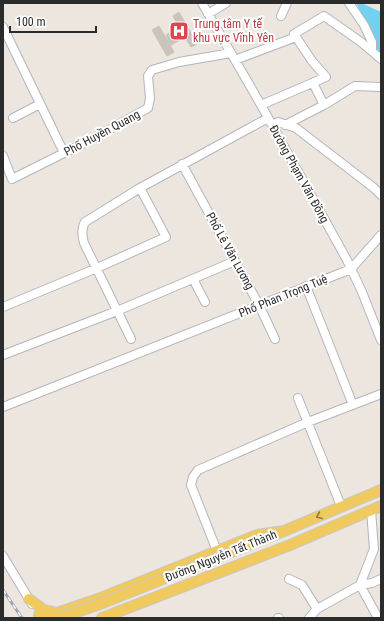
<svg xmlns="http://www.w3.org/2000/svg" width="384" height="621" font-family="'Roboto Condensed',sans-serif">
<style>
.water{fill:#71d1ee}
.building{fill:#c9c4bc;stroke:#c9c2b7}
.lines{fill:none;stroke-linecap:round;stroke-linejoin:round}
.minor-casing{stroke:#b1b5bf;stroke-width:10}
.major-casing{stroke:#c8c8c8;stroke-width:12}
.minor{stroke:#fff;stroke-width:8}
.major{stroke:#f0ca5f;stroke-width:10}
.rail-casing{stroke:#a0a4b5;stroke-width:3}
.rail{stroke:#fff;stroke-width:1.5;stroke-dasharray:4.5;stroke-linecap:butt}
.major-bridge-casing{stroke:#c8c8c8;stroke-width:12;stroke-linecap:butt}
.major-bridge{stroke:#f0ca5f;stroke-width:10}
.oneway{stroke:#8e7a45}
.labels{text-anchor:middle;stroke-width:4;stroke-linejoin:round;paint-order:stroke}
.health-label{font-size:12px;fill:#be3a42;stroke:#fff;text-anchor:start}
.street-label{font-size:12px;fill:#2b2b2b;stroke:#fff}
</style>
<rect width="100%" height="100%" fill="#ede6de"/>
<path class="water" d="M 356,3 L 361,3 L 381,12 L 381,54 L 373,50 L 376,41 Z"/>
<path class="building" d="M 179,12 L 197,44 L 191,47 L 185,37 L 171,45 L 166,35 L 179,27 L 173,16 Z
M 159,26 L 174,52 L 167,56 L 152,30 Z"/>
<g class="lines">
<defs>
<path id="minor" d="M 202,3 L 261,105 L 347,260 L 362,292 L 381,340
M 349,3 L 364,25 L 372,42 L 372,51
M 208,14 L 226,3
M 281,16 L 287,3
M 3,27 L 64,153
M 235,60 L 296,37
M 313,83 L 324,105
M 261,105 L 326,77 L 312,61 L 294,34 L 324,16 L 361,42 L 381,59
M 13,118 L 40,104
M 272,125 L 278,122 L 296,128 L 374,188 L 381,195
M 285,125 L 324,105 L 355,86 L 381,87
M 3,156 L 12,179 L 96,137 L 148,108 L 150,98 L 148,76 L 152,70 L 179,62 L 231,53
M 182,164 L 259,305 L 275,339
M 193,279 L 205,302
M 306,286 L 353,405
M 3,307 L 97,268 L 166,237 L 140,188
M 131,339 L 84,243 C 82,236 81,229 85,222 L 140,188 L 268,118
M 3,355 L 117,311 L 235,261
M 298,398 L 341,506
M 3,407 L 351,269 L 381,235
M 371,510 L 374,549 L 360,585 L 378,618
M 217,551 L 191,485 L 193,477 L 198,470 L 308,422 L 381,394
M 3,556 L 32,604
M 289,579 L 302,585 L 317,609
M 278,618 L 279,618
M 309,618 L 317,609 L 360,585 L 372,583 L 381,579"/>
<path id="major" d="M 29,599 L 44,610 L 53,612
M 39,615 L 57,613 L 98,599 L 257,535 L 284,531 L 381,490
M 102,618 L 290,545 L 381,506"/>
</defs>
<use href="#minor" class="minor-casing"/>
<use href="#major" class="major-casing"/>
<use href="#minor" class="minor"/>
<use href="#major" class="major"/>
<defs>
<path id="rail" d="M 3,590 L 22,618"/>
</defs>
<use href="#rail" class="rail-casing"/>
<use href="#rail" class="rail"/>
<defs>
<path id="major-bridge" d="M 59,618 L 100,604 L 284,531"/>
</defs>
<use href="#major-bridge" class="major-bridge-casing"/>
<use href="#major-bridge" class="major-bridge"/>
</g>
<defs><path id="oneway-chevron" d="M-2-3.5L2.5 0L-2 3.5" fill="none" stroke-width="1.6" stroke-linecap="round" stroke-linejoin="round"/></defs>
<use class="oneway" href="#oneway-chevron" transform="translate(319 516) rotate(157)"/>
<defs>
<symbol id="hospital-square" viewBox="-11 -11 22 22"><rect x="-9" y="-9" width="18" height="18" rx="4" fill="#e0444e" stroke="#fff"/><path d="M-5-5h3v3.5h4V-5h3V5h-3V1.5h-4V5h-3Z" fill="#fff"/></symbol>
</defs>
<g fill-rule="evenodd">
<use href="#hospital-square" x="168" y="20" width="22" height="22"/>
</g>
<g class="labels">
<g class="health-label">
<text x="193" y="28">Trung tâm Y tế<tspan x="193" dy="14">khu vực Vĩnh Yên</tspan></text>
</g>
<g class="street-label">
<text transform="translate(102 133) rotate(-28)" y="4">Phố Huyền Quang</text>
<text transform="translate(299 174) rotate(61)" y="4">Đường Phạm Văn Đồng</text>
<text transform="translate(230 251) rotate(61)" y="4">Phố Lê Văn Lương</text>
<text transform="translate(283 296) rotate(-22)" y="4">Phố Phan Trọng Tuệ</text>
<text transform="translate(221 556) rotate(-22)" y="4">Đường Nguyễn Tất Thành</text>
</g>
</g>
<rect width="384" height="621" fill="none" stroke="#2b2b2b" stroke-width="8"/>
<path d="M10 26v6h86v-6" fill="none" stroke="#2b2b2b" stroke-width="2"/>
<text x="16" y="26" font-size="12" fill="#2b2b2b" stroke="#ffffff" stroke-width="3" paint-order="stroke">100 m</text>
</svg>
